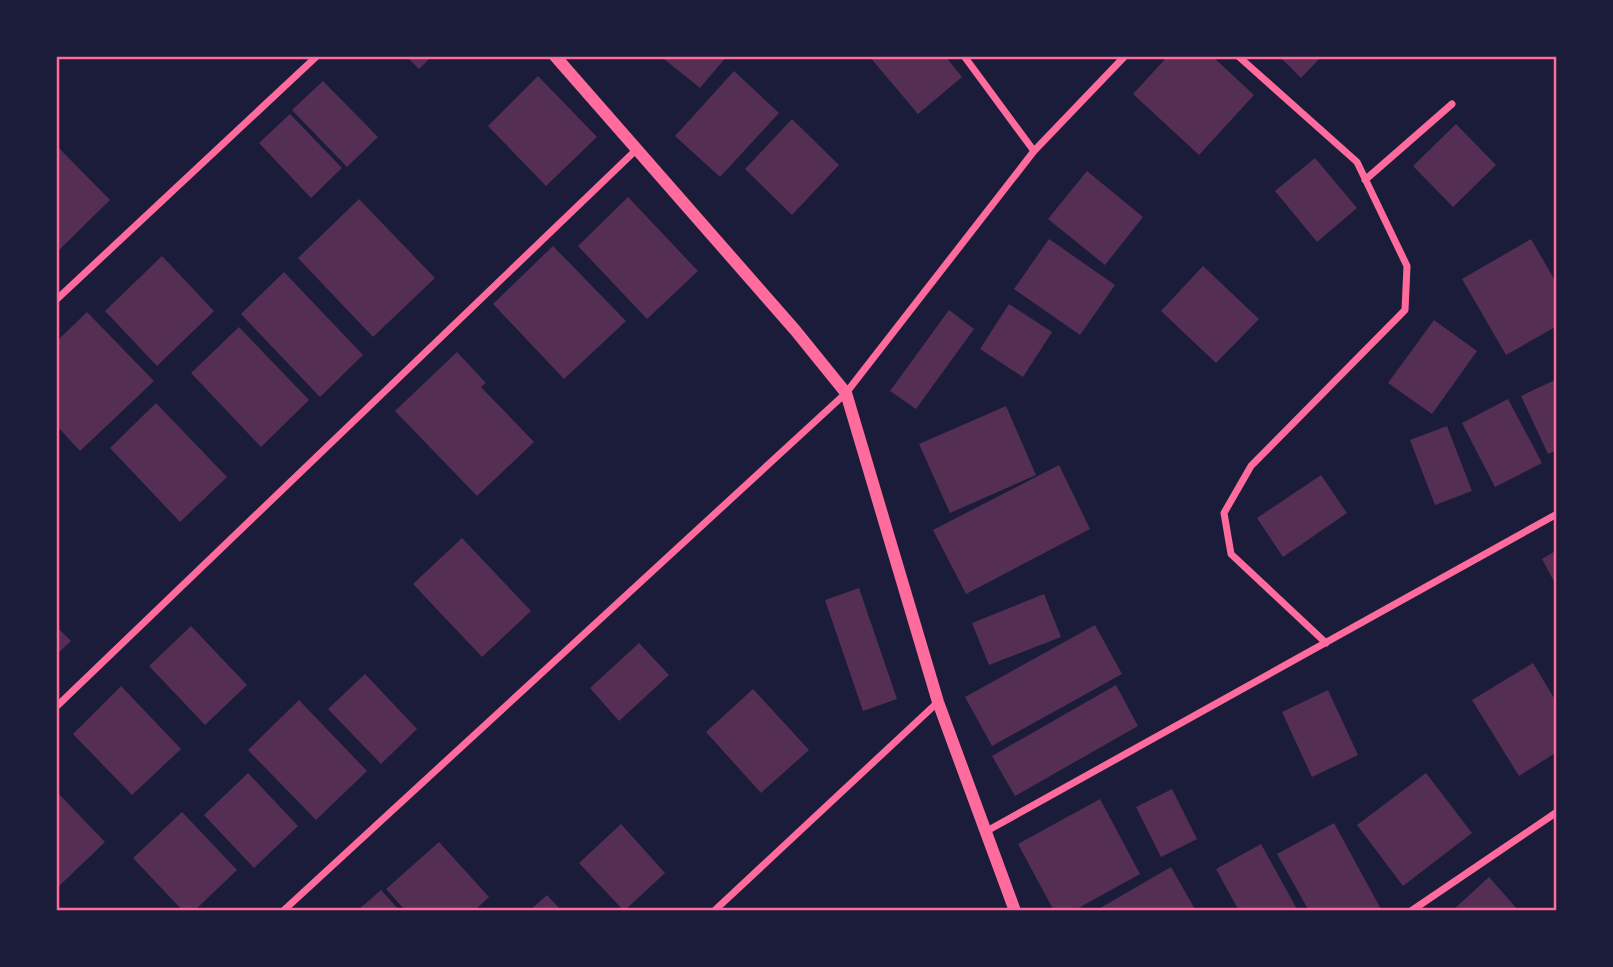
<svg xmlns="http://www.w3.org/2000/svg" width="1613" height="967" font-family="'PT Sans',sans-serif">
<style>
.building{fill:#542f53}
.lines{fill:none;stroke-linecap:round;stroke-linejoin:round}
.minor{stroke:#ff6b9d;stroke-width:7}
.tertiary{stroke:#ff6b9d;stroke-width:12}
.neatline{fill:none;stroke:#ff6b9d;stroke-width:2.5}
</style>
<rect width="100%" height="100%" fill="#1b1b3a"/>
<path class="building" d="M 406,56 L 432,56 L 419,69 Z
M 666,56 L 727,56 L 700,88 L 664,59 Z
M 869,56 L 945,56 L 962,77 L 918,114 Z
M 1168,56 L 1212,56 L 1254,95 L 1199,155 L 1133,94 Z
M 1279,56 L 1322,56 L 1301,78 Z
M 734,71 L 779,113 L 720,177 L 675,136 Z
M 538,76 L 597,137 L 546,186 L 488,126 Z
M 323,81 L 378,137 L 347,167 L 292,110 Z
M 290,114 L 342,168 L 311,198 L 259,143 Z
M 792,119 L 839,165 L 792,215 L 745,169 Z
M 1456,124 L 1496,165 L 1453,207 L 1413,166 Z
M 56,145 L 110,200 L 57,252 L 56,250 Z
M 1315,158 L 1357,208 L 1317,242 L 1275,191 Z
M 1087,171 L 1143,217 L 1105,265 L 1048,219 Z
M 628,197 L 698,271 L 647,319 L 578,246 Z
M 359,199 L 435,278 L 373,337 L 298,258 Z
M 1049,239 L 1115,285 L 1080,335 L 1014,289 Z
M 1531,239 L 1557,284 L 1557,326 L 1506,355 L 1462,279 Z
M 553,246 L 626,321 L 564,379 L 493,304 Z
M 162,256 L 214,311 L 157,366 L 105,311 Z
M 1203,266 L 1259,319 L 1216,363 L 1161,311 Z
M 284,272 L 363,355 L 320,397 L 241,314 Z
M 1009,304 L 1052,332 L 1023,377 L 980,349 Z
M 949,310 L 974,329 L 916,409 L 890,391 Z
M 87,312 L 154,381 L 80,451 L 56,425 L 56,342 Z
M 1434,320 L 1477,351 L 1432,414 L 1388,383 Z
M 239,327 L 309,400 L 261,447 L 191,373 Z
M 457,352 L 486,383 L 481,387 L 534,442 L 477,496 L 395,411 Z
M 1557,379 L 1557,450 L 1548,454 L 1521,396 Z
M 1508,399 L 1542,463 L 1495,487 L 1462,423 Z
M 156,403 L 227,477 L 180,522 L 110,448 Z
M 1006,406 L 1036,475 L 950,513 L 919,444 Z
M 1447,426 L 1472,491 L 1435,505 L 1410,440 Z
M 1059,465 L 1090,529 L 966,594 L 933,530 Z
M 1321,475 L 1347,513 L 1283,557 L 1257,518 Z
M 462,538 L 531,611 L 482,657 L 413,584 Z
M 1557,550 L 1557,587 L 1542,559 Z
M 859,588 L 897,699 L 863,711 L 825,600 Z
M 1044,594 L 1061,637 L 989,665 L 972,623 Z
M 1095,625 L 1122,674 L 992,746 L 965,697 Z
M 56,626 L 71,641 L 56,655 Z
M 191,626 L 247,685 L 205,725 L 149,666 Z
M 639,643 L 669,675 L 619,721 L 590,688 Z
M 1533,663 L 1557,703 L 1557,752 L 1519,776 L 1472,700 Z
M 365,674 L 417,729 L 381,764 L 328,709 Z
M 1116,685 L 1138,726 L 1015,796 L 992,756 Z
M 121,686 L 181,749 L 132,795 L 73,734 Z
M 753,689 L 809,750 L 761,793 L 706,732 Z
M 1328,690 L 1358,755 L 1312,777 L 1282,712 Z
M 299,700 L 367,771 L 316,820 L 248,750 Z
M 248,773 L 298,826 L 254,868 L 204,815 Z
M 1426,773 L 1472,833 L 1403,886 L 1357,825 Z
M 1172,789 L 1197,839 L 1161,857 L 1136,807 Z
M 56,791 L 105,842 L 56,889 Z
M 1100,799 L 1140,874 L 1073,911 L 1054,911 L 1018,844 Z
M 182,812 L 237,870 L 194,911 L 183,911 L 133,858 Z
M 1334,823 L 1382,911 L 1309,911 L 1277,854 Z
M 621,824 L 665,873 L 624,911 L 579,863 Z
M 439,842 L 489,897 L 474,911 L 406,911 L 386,889 Z
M 1261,844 L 1298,911 L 1239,911 L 1216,869 Z
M 1171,867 L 1196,911 L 1095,911 Z
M 1489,877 L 1519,911 L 1452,911 Z
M 381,890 L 400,911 L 357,911 Z
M 547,895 L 562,911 L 529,911 Z"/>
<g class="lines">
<path class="minor" d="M 964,56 L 1034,151
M 1238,56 L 1357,162 L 1407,266 L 1405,310 L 1251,466 L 1224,513 L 1231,554 L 1326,643
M 1365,180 L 1452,104
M 56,300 L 317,56
M 56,707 L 636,150
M 985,832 L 1557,514
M 283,911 L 846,393 L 1034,151 L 1125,56
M 714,911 L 938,702
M 1411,911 L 1557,812"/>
<path class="tertiary" d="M 555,56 L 795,330 L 846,393 L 938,702 L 1015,911"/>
</g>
<rect width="1613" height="967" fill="none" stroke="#1b1b3a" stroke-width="116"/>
<rect x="58" y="58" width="1497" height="851" class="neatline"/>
</svg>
